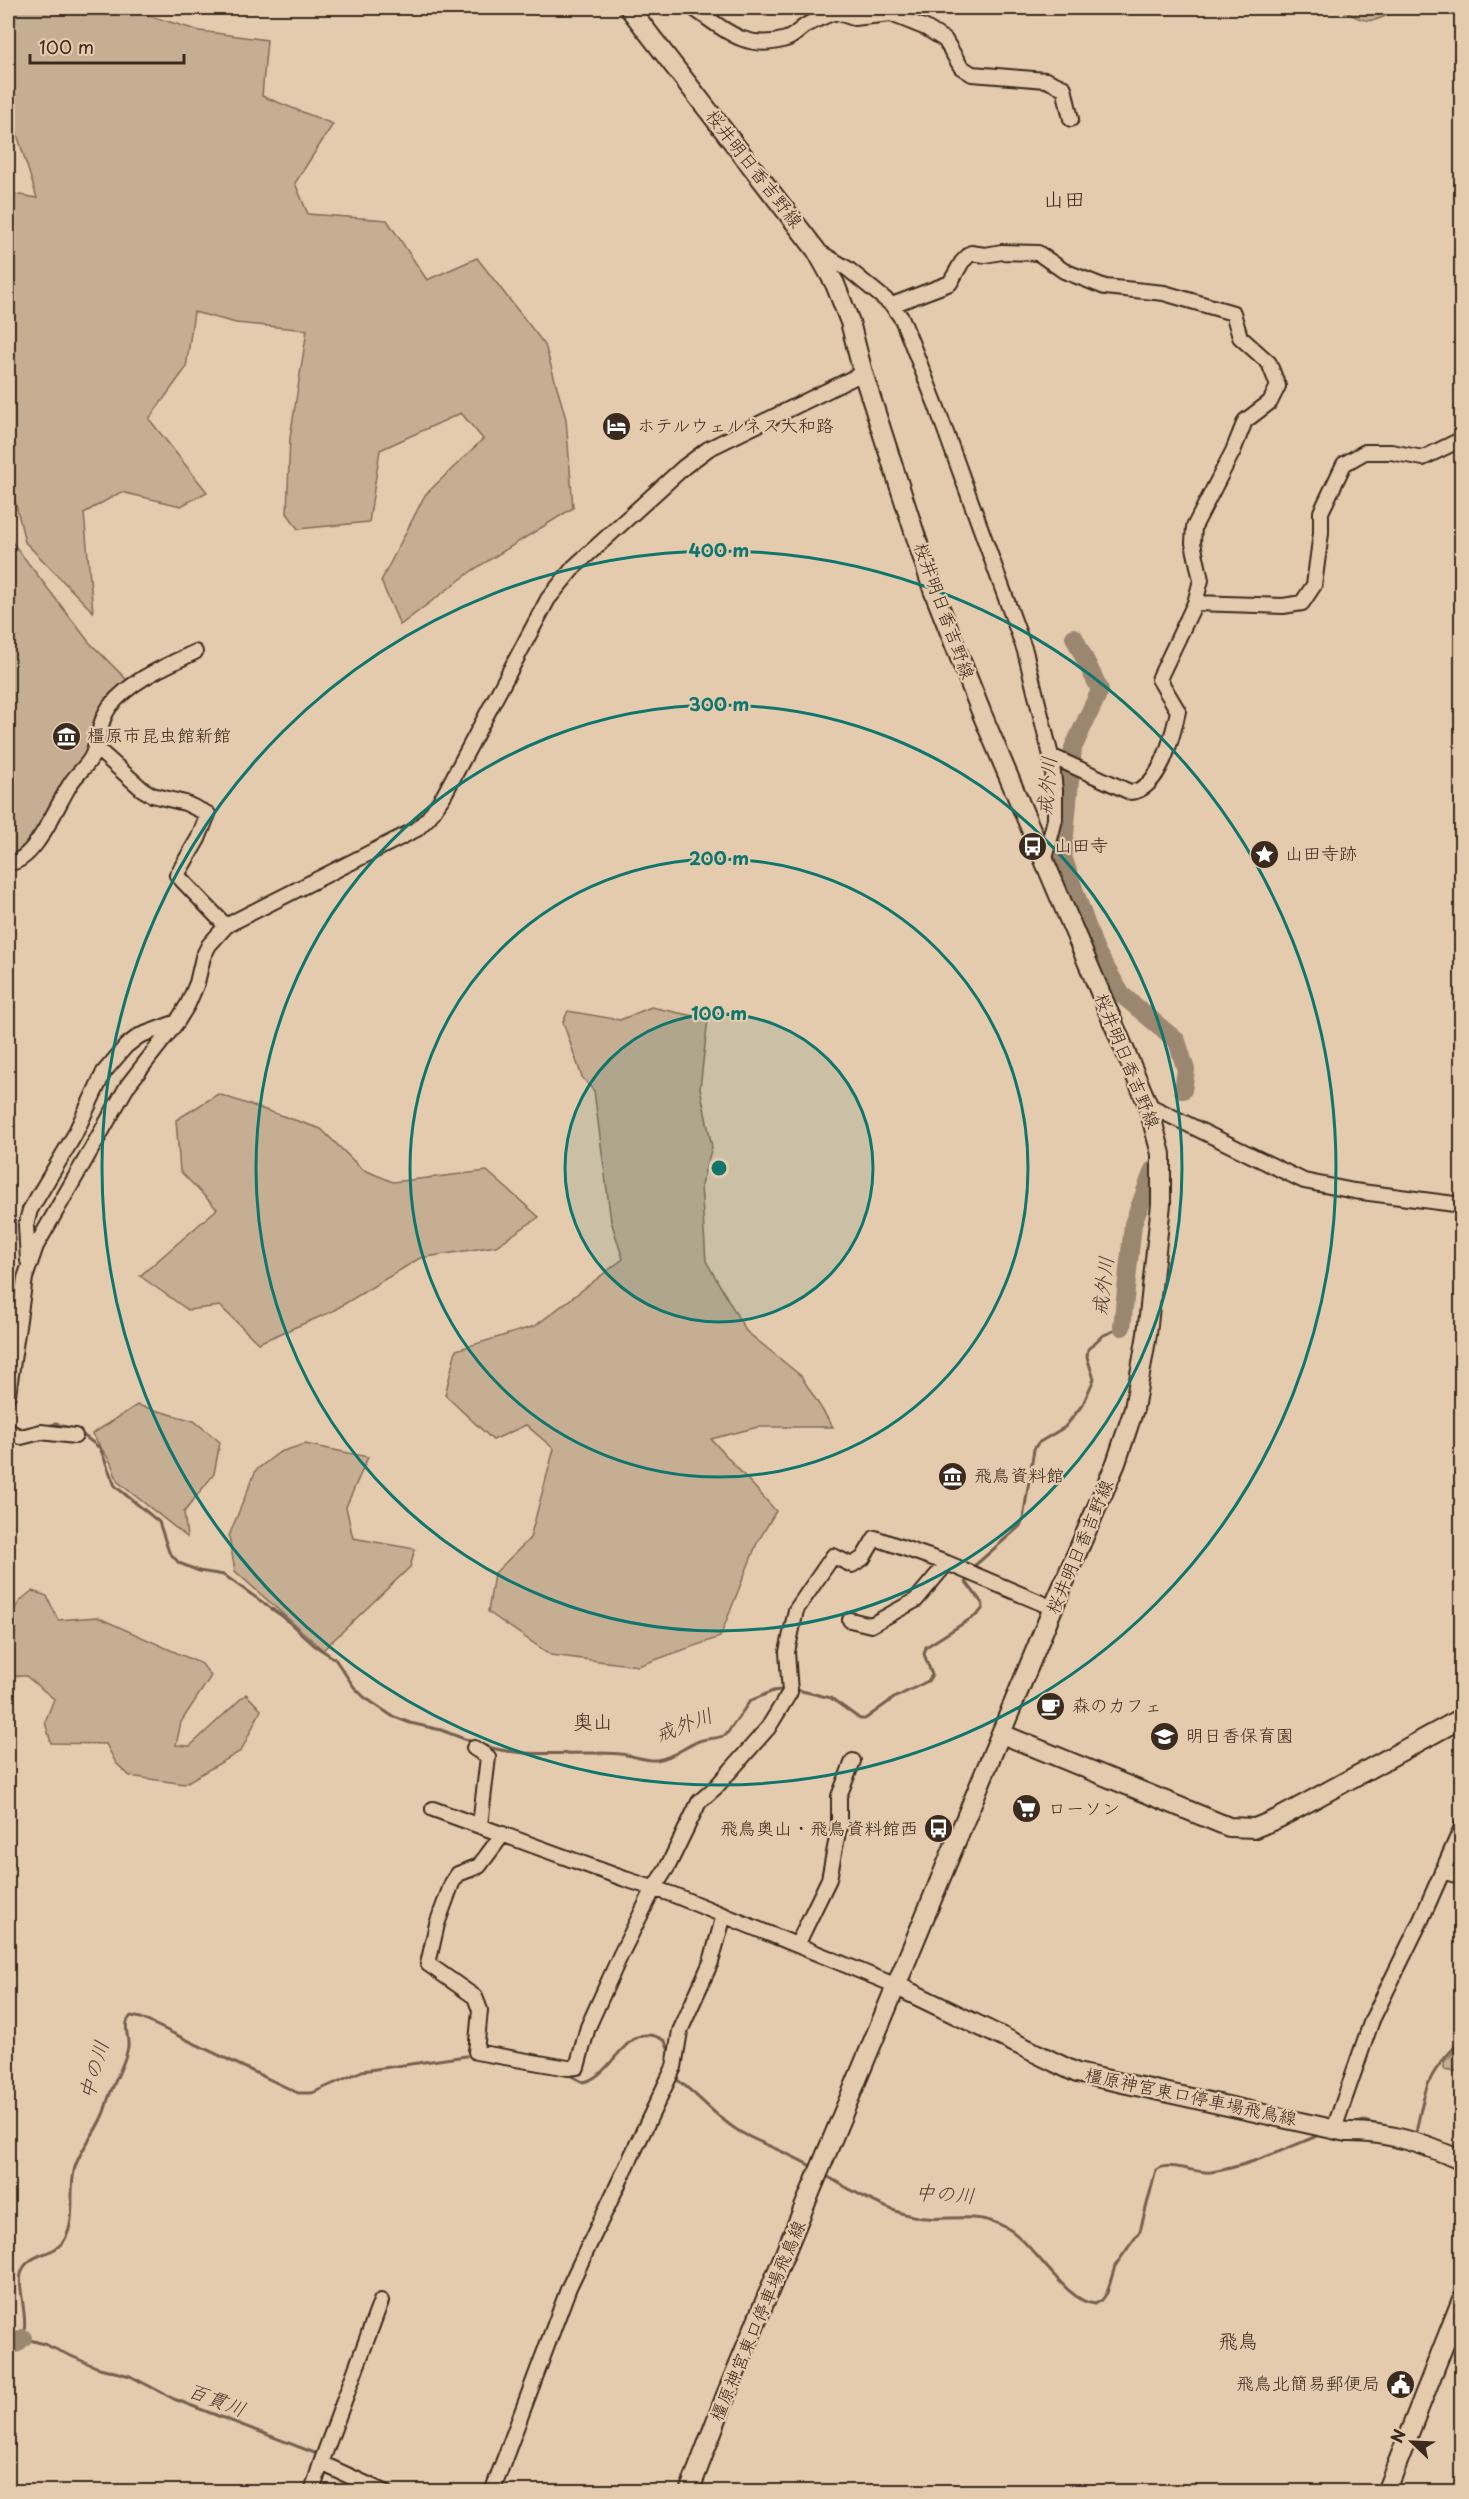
<svg xmlns="http://www.w3.org/2000/svg" width="1469" height="2499" font-family="'Playpen Sans','Klee One',sans-serif">
<style>
.green{fill:#c6ae93;stroke:#806c58;stroke-width:1.5}
.lines{fill:none;stroke-linecap:round;stroke-linejoin:round}
.stream{stroke:#75614f;stroke-width:3}
.river{stroke:#9b866f;stroke-width:18}
.minor-casing{stroke:#3b2a1e;stroke-width:18}
.major-casing{stroke:#3b2a1e;stroke-width:22}
.minor{stroke:#e5cbad;stroke-width:14}
.major{stroke:#e5cbad;stroke-width:18}
.ring{fill:none;stroke:#0f766e;stroke-width:3}
.labels{text-anchor:middle;stroke-width:4.5;stroke-linejoin:round;paint-order:stroke}
.street-label{font-size:18px;fill:#3b2a1e;stroke:#e5cbad}
.poi-label{font-size:18px;fill:#3b2a1e;stroke:#e5cbad;text-anchor:start}
.water-label{font-size:20px;font-style:italic;fill:#4e3c2e;stroke:#e5cbad}
.neighbourhood-label{font-size:20px;fill:#3b2a1e;stroke:#e5cbad}
.quarter-label{font-size:21px;fill:#3b2a1e;stroke:#e5cbad}
.centre{fill:#0f766e;stroke:#e5cbad;stroke-width:3}
.ring-label{font-size:18px;text-anchor:middle;font-weight:bold;fill:#0f766e;stroke:#e5cbad;stroke-width:4.5;stroke-linejoin:round;paint-order:stroke}
</style>
<rect width="100%" height="100%" fill="#e5cbad"/>
<filter id="ink" filterUnits="userSpaceOnUse"><feTurbulence type="fractalNoise" baseFrequency=".0167" numOctaves="2"/><feDisplacementMap in="SourceGraphic" scale="12" xChannelSelector="R" yChannelSelector="G"/><feConvolveMatrix kernelMatrix="1 2 1 2 8 2 1 2 1" color-interpolation-filters="sRGB"/></filter>
<g filter="url(#ink)">
<path class="green" d="M 8,8 L 137,8 L 140,13 L 200,31 L 267,40 L 262,96 L 333,124 L 295,183 L 308,214 L 387,220 L 427,280 L 477,258 L 545,345 L 566,419 L 573,508 L 473,570 L 400,625 L 381,581 L 425,495 L 483,439 L 461,413 L 380,450 L 369,522 L 298,529 L 287,513 L 290,438 L 307,330 L 236,323 L 194,312 L 186,368 L 149,419 L 207,492 L 181,506 L 121,492 L 84,513 L 93,612 L 25,542 L 8,472 L 8,193 L 37,198 L 8,105 Z
M 1339,8 L 1400,8 C 1373,25 1366,24 1339,8 Z
M 8,514 L 12,542 L 89,642 L 128,681 L 96,713 L 87,756 L 33,840 L 10,857 L 8,856 Z
M 651,1007 L 708,1019 L 700,1088 L 712,1147 L 701,1185 L 706,1261 L 746,1331 L 801,1376 L 833,1427 L 758,1427 L 711,1439 L 776,1511 L 757,1543 L 720,1637 L 638,1666 L 551,1655 L 488,1612 L 494,1574 L 530,1538 L 554,1449 L 526,1425 L 493,1440 L 445,1395 L 456,1350 L 535,1326 L 623,1259 L 611,1221 L 594,1091 L 582,1077 L 563,1022 L 568,1011 L 620,1020 Z
M 218,1094 L 321,1129 L 362,1169 L 393,1182 L 487,1171 L 539,1217 L 496,1246 L 420,1258 L 331,1312 L 258,1343 L 220,1306 L 188,1310 L 140,1276 L 217,1209 L 180,1171 L 176,1120 Z
M 137,1405 L 194,1421 L 220,1442 L 214,1474 L 184,1512 L 187,1537 L 118,1482 L 111,1463 L 92,1434 Z
M 305,1444 L 368,1457 L 346,1507 L 353,1538 L 415,1549 L 410,1567 L 323,1650 L 235,1571 L 229,1536 L 256,1470 L 280,1452 Z
M 32,1591 L 47,1596 L 58,1620 L 97,1617 L 202,1664 L 211,1676 L 181,1722 L 176,1745 L 190,1746 L 246,1694 L 261,1710 L 241,1751 L 184,1784 L 130,1776 L 116,1763 L 106,1744 L 51,1743 L 45,1722 L 54,1699 L 26,1676 L 8,1676 C 7,1641 0,1613 32,1591 Z
M 1461,2045 L 1461,2072 L 1444,2069 L 1444,2062 Z"/>
<g class="lines">
<path class="stream" d="M 42,1427 L 56,1424 L 73,1429
M 79,1432 L 100,1448 L 115,1486 L 159,1522 L 169,1552 L 179,1563 L 199,1571 L 224,1575 L 282,1616 L 314,1645 L 335,1659 L 354,1687 L 364,1697 L 392,1716 L 410,1723 L 441,1730 L 475,1743
M 8,1444 L 14,1438
M 972,1568 L 1020,1526 L 1023,1519 L 1034,1449 L 1038,1443 L 1065,1427 L 1083,1404 L 1094,1379 L 1087,1357 L 1088,1349 L 1102,1336 L 1122,1327
M 793,1689 L 831,1698 L 860,1719 L 865,1719 L 894,1698 L 928,1681 L 932,1675 L 924,1654 L 926,1647 L 978,1614 L 983,1608 L 982,1603 L 966,1582 L 967,1576
M 482,1745 C 525,1760 575,1750 620,1754 C 632,1755 645,1761 657,1760 C 673,1758 684,1747 699,1741 C 708,1738 717,1739 726,1735 L 750,1701 L 773,1691 L 787,1689
M 567,2074 L 583,2082 C 615,2077 626,2015 665,2041 L 670,2054
M 673,2077 C 698,2093 715,2118 742,2133 C 766,2146 791,2154 814,2168
M 1353,2124 L 1364,2121 L 1378,2125
M 1411,2133 L 1416,2133 C 1425,2087 1427,2073 1462,2040
M 825,2175 C 846,2188 884,2209 908,2215 C 942,2225 973,2208 1007,2228 C 1035,2244 1065,2302 1095,2304 L 1102,2300 L 1107,2293 L 1115,2266 L 1140,2231 L 1156,2170 C 1170,2160 1195,2174 1211,2172 C 1250,2166 1287,2148 1322,2134
M 320,2455 L 174,2399 L 130,2376 L 96,2367 L 44,2344 L 23,2338 C 29,2316 16,2284 22,2271 C 29,2252 56,2256 65,2239 C 77,2217 68,2191 75,2167 C 82,2145 100,2129 106,2106 C 110,2088 127,2061 128,2046 C 129,2036 122,2024 131,2016 L 141,2018 L 298,2093 L 312,2093 L 362,2071 L 466,2056
M 328,2459 L 401,2492"/>
<path class="river" d="M 1074,637 L 1100,690 L 1073,748 L 1063,857 L 1095,949 L 1122,995 L 1177,1041 L 1186,1070 L 1183,1090
M 1122,1327 L 1133,1224 L 1153,1170
M 8,2345 L 16,2344 L 23,2338"/>
<defs>
<path id="minor" d="M 693,8 C 723,28 745,52 786,39 C 793,37 799,30 805,26 C 815,20 825,16 835,12 L 854,18 L 891,14 L 926,28 L 945,40 L 961,67 L 972,74 L 1046,80 L 1064,88 L 1071,119
M 816,250 L 848,269 L 892,305 L 902,319 L 936,405 L 1025,651 L 1051,756 L 1055,790 L 1055,819 L 1044,863
M 892,305 L 950,283 L 962,262 L 971,253 L 985,255 L 1002,252 L 1038,253 L 1064,271 L 1105,287 L 1164,293 L 1233,313 L 1240,337 L 1269,363 L 1278,386 L 1270,402 L 1245,421 L 1233,451 L 1194,527 L 1193,543 L 1201,580 L 1195,603 L 1159,679 L 1178,711 C 1173,735 1160,791 1130,792 L 1051,756
M 1195,603 L 1283,606 L 1302,603 L 1314,585 L 1321,533 L 1321,512 L 1344,464 L 1365,452 L 1391,452 L 1423,458 L 1462,439
M 95,747 L 142,789 L 152,795 L 185,803 L 208,814 L 198,839 L 177,875 L 226,926
M 8,863 C 35,863 57,804 71,783 C 77,773 89,765 93,754 C 100,737 99,721 110,706 C 133,679 164,667 195,652
M 1148,1105 L 1304,1181 L 1354,1191 L 1462,1205
M 28,1261 L 26,1225 L 30,1210 L 74,1136 L 104,1072 L 126,1046 L 139,1036 L 177,1022
M 8,1395 L 25,1278 L 36,1246 L 128,1085 L 177,1022 L 188,1004 L 197,983 L 203,957 L 209,945 L 226,926 L 235,921 L 417,829 L 429,817 L 444,795 L 548,599 L 574,567 L 684,467 L 708,449 L 863,373
M 8,1431 L 21,1437 L 41,1432 L 75,1436
M 850,1620 L 871,1625 L 916,1600 L 947,1563
M 474,1748 L 488,1757 L 480,1825
M 433,1809 L 625,1879 L 674,1895 L 897,1986
M 503,1834 L 479,1866 L 458,1874 L 452,1883 L 437,1924 L 428,1964 L 475,1997 L 480,2010 L 476,2052 L 568,2068 L 577,2067 L 588,2027 L 621,1954 L 654,1888 L 668,1866 L 699,1802 L 716,1787 L 768,1728 L 790,1692 L 787,1652 L 796,1610 L 833,1556 L 852,1565 L 863,1558 L 875,1538 L 947,1563 L 1053,1608
M 1442,1871 L 1462,1877
M 797,1945 L 829,1879 L 839,1827 L 839,1796 L 853,1761
M 1334,2129 L 1372,2020 L 1421,1920 L 1462,1827
M 1448,2336 L 1462,2340
M 321,2463 L 381,2301
M 312,2492 L 321,2463 L 384,2492
M 492,2492 L 569,2287 L 674,2067 L 680,2031 L 711,1962 L 724,1915"/>
<path id="major" d="M 629,8 L 816,250 L 835,284 L 850,322 L 863,373 L 933,590 L 982,714 L 1148,1105 L 1161,1154 L 1161,1204 L 1147,1334 L 1134,1409 L 1116,1463 L 1053,1608 L 726,2395 L 689,2492
M 1002,1734 L 1229,1827 L 1255,1828 L 1279,1818 L 1462,1718
M 897,1986 L 1077,2073 L 1346,2132 C 1388,2131 1425,2144 1462,2161
M 1386,2492 L 1462,2299"/>
</defs>
<use href="#minor" class="minor-casing"/>
<use href="#major" class="major-casing"/>
<use href="#minor" class="minor"/>
<use href="#major" class="major"/>
</g>
</g>
<circle cx="719" cy="1168" r="154" fill="#0f766e" fill-opacity=".12"/>
<g class="ring">
<circle cx="719" cy="1168" r="154"/>
<circle cx="719" cy="1168" r="309"/>
<circle cx="719" cy="1168" r="463"/>
<circle cx="719" cy="1168" r="617"/>
</g>
<defs>
<symbol id="hotel-disc" viewBox="-11 -11 22 22"><circle r="9.5" fill="#3b2a1e" stroke="#e5cbad"/><path d="M-6-4.5h1.5V1H6V5H4.5V3h-9V5H-6ZM-4 0a1.8 1.8 0 1 1 3.6 0ZM.5 0V-2.5h3Q6-2.5 6 0Z" fill="#fff"/></symbol>
<symbol id="museum-disc" viewBox="-11 -11 22 22"><circle r="9.5" fill="#3b2a1e" stroke="#e5cbad"/><path d="M0-6L6-3V-2H-6V-3ZM-5-1h2V3h-2ZM-1-1h2V3h-2ZM3-1h2V3H3ZM-6 4H6V6H-6Z" fill="#fff"/></symbol>
<symbol id="bus-disc" viewBox="-11 -11 22 22"><circle r="9.5" fill="#3b2a1e" stroke="#e5cbad"/><path d="M-5-6H5V4H4V6H2V4H-2V6H-4V4H-5ZM-3.5-4V0h7V-4ZM-3.5 1.2v1.5H-2V1.2ZM2 1.2v1.5H3.5V1.2Z" fill="#fff"/></symbol>
<symbol id="sight-disc" viewBox="-11 -11 22 22"><circle r="9.5" fill="#3b2a1e" stroke="#e5cbad"/><path d="M0-6L1.8-2.2L6-1.7L2.9 1.2L3.7 5.4L0 3.3L-3.7 5.4L-2.9 1.2L-6-1.7L-1.8-2.2Z" fill="#fff"/></symbol>
<symbol id="cafe-disc" viewBox="-11 -11 22 22"><circle r="9.5" fill="#3b2a1e" stroke="#e5cbad"/><path d="M-5.5-4.5H6V0H3Q3 3.5 0 3.5H-2.5Q-5.5 3.5-5.5 0ZM3-3.2v2h1.7v-2ZM-6 4.5H4V6H-6Z" fill="#fff"/></symbol>
<symbol id="school-disc" viewBox="-11 -11 22 22"><circle r="9.5" fill="#3b2a1e" stroke="#e5cbad"/><path d="M0-5L7-2L0 1L-7-2ZM-4 1L0 2.5L4 1V4Q0 6-4 4Z" fill="#fff"/></symbol>
<symbol id="supermarket-disc" viewBox="-11 -11 22 22"><circle r="9.5" fill="#3b2a1e" stroke="#e5cbad"/><path d="M-6-5.5h2.5l.6 2H6L4.5 2H-2.5L-4.4-4H-6ZM-1.5 3.2a1.3 1.3 0 1 0 .1 0ZM3 3.2a1.3 1.3 0 1 0 .1 0Z" fill="#fff"/></symbol>
<symbol id="civic-disc" viewBox="-11 -11 22 22"><circle r="9.5" fill="#3b2a1e" stroke="#e5cbad"/><path d="M-.6-6.5H3V-4.5H.6V-3L4-1V1h2V6H-6V1h2V-1L-.6-3ZM-1.2 2.5V6h2.4V2.5Z" fill="#fff"/></symbol>
</defs>
<g fill-rule="evenodd">
<use href="#hotel-disc" x="600" y="410" width="33" height="33"/>
<use href="#museum-disc" x="50" y="720" width="33" height="33"/>
<use href="#bus-disc" x="1016" y="830" width="33" height="33"/>
<use href="#sight-disc" x="1248" y="838" width="33" height="33"/>
<use href="#museum-disc" x="936" y="1460" width="33" height="33"/>
<use href="#cafe-disc" x="1034" y="1690" width="33" height="33"/>
<use href="#school-disc" x="1148" y="1720" width="33" height="33"/>
<use href="#supermarket-disc" x="1010" y="1792" width="33" height="33"/>
<use href="#bus-disc" x="922" y="1812" width="33" height="33"/>
<use href="#civic-disc" x="1384" y="2368" width="33" height="33"/>
</g>
<g class="labels">
<g class="street-label">
<text transform="translate(754 169) rotate(52)" y="6">桜井明日香吉野線</text>
<text transform="translate(944 611) rotate(70)" y="6">桜井明日香吉野線</text>
<text transform="translate(1127 1061) rotate(68)" y="6">桜井明日香吉野線</text>
<text transform="translate(1080 1547) rotate(-67)" y="6">桜井明日香吉野線</text>
<text transform="translate(1191 2097) rotate(12)" y="6">橿原神宮東口停車場飛鳥線</text>
<text transform="translate(758 2321) rotate(-67)" y="6">橿原神宮東口停車場飛鳥線</text>
</g>
<g class="poi-label">
<text x="637" y="432">ホテルウェルネス大和路</text>
<text x="87" y="742">橿原市昆虫館新館</text>
<text x="1054" y="852">山田寺</text>
<text x="1285" y="860">山田寺跡</text>
<text x="974" y="1482">飛鳥資料館</text>
<text x="1072" y="1712">森のカフェ</text>
<text x="1186" y="1742">明日香保育園</text>
<text x="1048" y="1815">ローソン</text>
<text x="918" y="1835" text-anchor="end">飛鳥奥山・飛鳥資料館西</text>
<text x="1380" y="2390" text-anchor="end">飛鳥北簡易郵便局</text>
</g>
<g class="water-label">
<text transform="translate(1047 786) rotate(-85)" y="7">戒外川</text>
<text transform="translate(1103 1286) rotate(-83)" y="7">戒外川</text>
<text transform="translate(684 1725) rotate(-21)" y="7">戒外川</text>
<text transform="translate(94 2070) rotate(-74)" y="7">中の川</text>
<text transform="translate(945 2194) rotate(4)" y="7">中の川</text>
<text transform="translate(217 2400) rotate(21)" y="7">百貫川</text>
</g>
<g class="neighbourhood-label">
<text x="593" y="1729">奥山</text>
<text x="1238" y="2348">飛鳥</text>
</g>
<g class="quarter-label">
<text x="1064" y="207">山田</text>
</g>
</g>
<circle cx="719" cy="1168" r="9" class="centre"/>
<g class="ring-label">
<text x="719" y="557">400 m</text>
<text x="719" y="711">300 m</text>
<text x="719" y="865">200 m</text>
<text x="719" y="1020">100 m</text>
</g>
<rect width="1469" height="2499" fill="none" stroke="#e5cbad" stroke-width="30"/>
<rect x="15" y="15" width="1439" height="2469" fill="none" stroke="#3b2a1e" stroke-width="2" filter="url(#ink)"/>
<g transform="translate(1412 2442) rotate(293)" stroke="#e5cbad" stroke-width="4.5" paint-order="stroke">
<path d="M0-4.5L10 22L0 15L-10 22Z" fill="#3b2a1e"/>
<text y="-9" font-size="16" font-weight="bold" text-anchor="middle" fill="#3b2a1e">N</text>
</g>
<path d="M30 54v9h154v-9" fill="none" stroke="#3b2a1e" stroke-width="3"/>
<text x="39" y="54" font-size="18" fill="#3b2a1e" stroke="#e5cbad" stroke-width="4.5" paint-order="stroke">100 m</text>
</svg>
